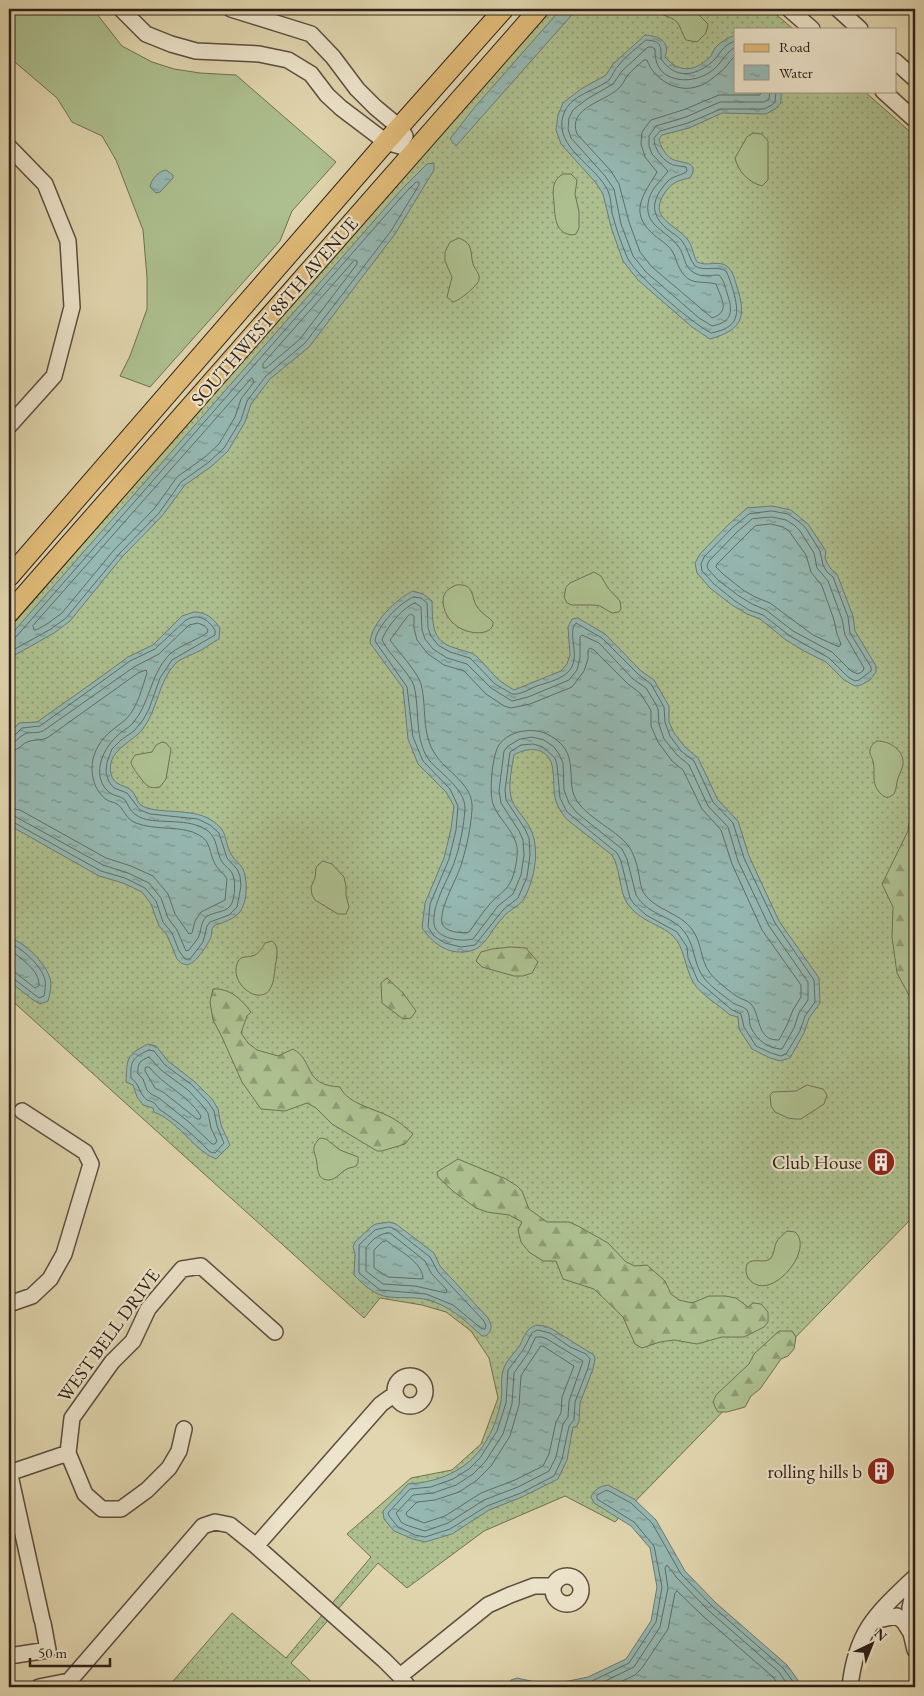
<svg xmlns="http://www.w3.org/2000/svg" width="924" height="1696" font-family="'EB Garamond',serif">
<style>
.grass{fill:url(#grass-dots);stroke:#6e7054}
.forest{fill:url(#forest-firs);stroke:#6e7054}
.garden{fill:#adbf8f;stroke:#6e7054}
.water{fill:url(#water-ripples);stroke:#6c7b74}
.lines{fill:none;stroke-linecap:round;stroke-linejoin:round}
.shore{stroke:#626c65;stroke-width:1}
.minor-casing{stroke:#5c4e3e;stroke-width:18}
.major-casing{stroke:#2f2018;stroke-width:21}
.minor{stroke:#ece4cb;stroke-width:15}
.major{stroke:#e0bb78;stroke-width:19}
.labels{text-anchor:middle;stroke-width:4.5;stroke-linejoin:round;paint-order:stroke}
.street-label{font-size:19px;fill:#2f2018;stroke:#ece4cb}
.poi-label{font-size:19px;fill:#2f2018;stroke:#ece4cb;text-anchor:end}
</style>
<defs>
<pattern id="grass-dots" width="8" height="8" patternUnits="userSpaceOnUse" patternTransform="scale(1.25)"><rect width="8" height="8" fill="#adbf8f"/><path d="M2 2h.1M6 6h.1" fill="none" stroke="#8d9b74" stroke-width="1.8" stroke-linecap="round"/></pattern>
<pattern id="forest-firs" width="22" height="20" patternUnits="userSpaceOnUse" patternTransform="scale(1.25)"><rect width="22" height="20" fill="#adbf8f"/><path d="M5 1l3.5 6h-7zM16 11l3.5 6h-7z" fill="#8d9b74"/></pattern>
<pattern id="water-ripples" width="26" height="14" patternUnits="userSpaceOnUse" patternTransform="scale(1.25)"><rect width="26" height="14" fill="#95b8b2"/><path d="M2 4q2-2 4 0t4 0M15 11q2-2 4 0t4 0" fill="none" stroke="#7a9590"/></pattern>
</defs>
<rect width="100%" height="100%" fill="#e1d6af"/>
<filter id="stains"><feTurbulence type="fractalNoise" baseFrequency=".004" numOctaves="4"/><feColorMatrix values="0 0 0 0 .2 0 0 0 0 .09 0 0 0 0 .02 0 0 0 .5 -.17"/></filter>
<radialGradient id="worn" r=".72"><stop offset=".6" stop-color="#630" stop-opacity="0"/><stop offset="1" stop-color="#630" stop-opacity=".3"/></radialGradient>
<path class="grass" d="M 547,9 L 770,9 L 793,29 L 735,29 L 735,91 L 864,91 L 915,136 L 915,1224 L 910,1220 L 615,1522 L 565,1496 L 484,1531 L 407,1588 L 378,1563 L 291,1663 L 317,1687 L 168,1687 L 232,1613 L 286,1658 L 371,1557 L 347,1534 L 411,1478 L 452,1470 L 481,1444 L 498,1398 L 489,1358 L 471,1331 L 446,1312 L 422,1305 L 380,1298 L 364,1318 L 9,998 L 9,629 Z"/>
<path class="forest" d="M 915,804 L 915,1003 L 911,999 L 897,973 L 892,937 L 893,907 L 882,884 L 908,831 L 912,805 Z
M 511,947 L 526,948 L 538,962 L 532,973 L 523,976 L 514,976 L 482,967 L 476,961 L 481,952 L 492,949 Z
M 387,978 L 403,993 L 416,1011 L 411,1018 L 403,1019 L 382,1003 L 381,983 Z
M 213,989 C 230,988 241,999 251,1012 L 247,1016 L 241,1033 L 248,1043 L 257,1050 L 278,1056 L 293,1049 C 315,1061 302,1085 340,1087 C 348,1105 378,1109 394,1119 C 401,1123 407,1129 413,1134 L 405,1144 L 382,1151 L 377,1151 L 332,1124 L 316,1108 L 307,1103 L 285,1111 L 261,1109 L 242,1082 L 221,1035 L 213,1020 L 210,1002 Z
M 458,1159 L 506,1179 L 517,1186 L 522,1191 L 529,1209 L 547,1222 L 569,1222 L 578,1226 L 608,1243 L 626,1262 L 635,1266 L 647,1265 L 665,1281 L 671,1294 L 679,1300 L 692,1303 L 709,1296 L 725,1296 L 736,1298 L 748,1307 L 753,1303 L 761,1304 L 768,1312 L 768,1322 L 764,1327 L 744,1337 L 722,1337 L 697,1344 L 674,1340 L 660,1342 L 642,1348 L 635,1344 L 623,1317 L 594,1289 L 563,1279 L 556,1261 L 543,1261 L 529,1252 L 521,1242 L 518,1230 L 522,1222 L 509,1215 L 487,1212 L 476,1208 L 454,1192 L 438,1177 L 437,1172 Z
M 779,1331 L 792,1331 L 796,1337 L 794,1349 L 788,1356 L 781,1359 L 760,1389 L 751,1396 L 745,1407 L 727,1412 L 718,1412 C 713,1404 712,1401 717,1394 L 749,1364 L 754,1354 Z"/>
<path class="garden" d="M 9,9 L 93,9 L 122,46 L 152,62 L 174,69 L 200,73 L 236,75 L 336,162 L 292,211 L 280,241 L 150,387 L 120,376 L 130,356 L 147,309 L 147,277 L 143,230 L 116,160 L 102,136 L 72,122 L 57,98 L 9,57 Z
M 656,9 L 696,9 L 700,16 L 708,24 L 706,33 L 697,42 L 686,40 C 682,34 681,27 677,22 C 670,15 661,17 656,9 Z
M 753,133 L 762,134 L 768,141 L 768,180 L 762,186 C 748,182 738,171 735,158 L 747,137 Z
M 563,174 L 571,174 L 577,180 L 575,194 L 579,212 L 579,228 L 576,234 L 572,235 C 555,233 555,217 554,203 C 553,191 551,181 563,174 Z
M 459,238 C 463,240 466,241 469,245 C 472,250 471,258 473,264 C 475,270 480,273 479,279 C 479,285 459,301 453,302 L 447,297 L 452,277 L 445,261 L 445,252 L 450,242 Z
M 594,572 L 601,576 L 608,588 L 620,601 L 621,609 L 619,612 L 612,613 L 600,606 L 594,605 L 572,605 L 567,603 L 564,597 L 566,587 L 570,583 Z
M 456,585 C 476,583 470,598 478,608 C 482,614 489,617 493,622 C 495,640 446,637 443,602 C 443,592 448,589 456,585 Z
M 877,741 C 890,741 904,750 903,764 C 902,771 898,776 897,782 C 896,787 896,794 891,796 C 887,799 883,796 881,794 C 870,783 876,773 873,761 C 872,757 869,754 870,750 C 871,745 874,743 877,741 Z
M 162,742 L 166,743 L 171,749 L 166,779 L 160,787 C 157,787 152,789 148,786 C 145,785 131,766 131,763 C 131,760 134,757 135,755 L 152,752 L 156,745 Z
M 323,861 L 332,864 L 344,877 L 346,886 L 346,895 L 349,907 L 346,914 L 338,914 L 315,900 L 312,895 L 311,887 L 315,878 L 316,868 L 318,865 Z
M 272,941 C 279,946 277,954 276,962 C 274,971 275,981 270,989 C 260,1006 230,985 237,964 C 240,955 245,958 252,956 C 258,955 263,947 265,943 Z
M 807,1085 L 823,1089 L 827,1095 L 824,1104 L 801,1119 L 795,1119 L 788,1118 L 775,1112 L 771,1106 L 770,1095 L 773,1092 L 796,1091 Z
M 320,1138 L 326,1139 L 340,1150 L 358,1157 L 358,1163 L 356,1166 C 353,1168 349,1167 345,1170 C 340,1173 337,1179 329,1180 C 318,1180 318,1172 317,1164 C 316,1152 309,1149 320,1138 Z
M 787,1231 L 795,1232 C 815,1249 773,1300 752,1282 C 746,1277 745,1271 747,1264 C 754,1257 763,1264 770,1259 C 774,1255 774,1248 776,1243 C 778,1238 783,1235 787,1231 Z"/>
<path class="water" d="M 561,9 L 577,9 L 456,146 L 450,139 L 474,108 Z
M 645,35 C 658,36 671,41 665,57 C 679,73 694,72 709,58 C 712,55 713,51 715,48 C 720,42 728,38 735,35 L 735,91 L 780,91 L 781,93 L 781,103 L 775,109 L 766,114 L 722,113 L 689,128 L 662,135 L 659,139 C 660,146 666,156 672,159 C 681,164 701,160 690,178 C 678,180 671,183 664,194 C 648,219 676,224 688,240 C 693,247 693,255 697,262 C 707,267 718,260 727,266 C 733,271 735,280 737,287 C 747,317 742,330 710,339 L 692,327 L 638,280 L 623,261 L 611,227 L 603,194 L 596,183 L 561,144 L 556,130 L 558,115 L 563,103 L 581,89 L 606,75 L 613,64 Z
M 434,163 L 434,170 L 395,234 L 309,347 L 270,379 L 251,404 L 245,422 L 228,451 L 212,466 L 185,485 L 162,516 L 122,557 L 70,621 L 54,633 L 15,655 L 9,662 L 9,637 L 402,189 L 427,164 Z
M 166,170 L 173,175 L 173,178 L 160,192 L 156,193 L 150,187 C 151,179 159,171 166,170 Z
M 772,506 L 791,510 L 808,524 L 826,551 L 825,558 L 827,563 L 831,569 L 837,574 L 853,616 L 855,631 L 876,666 L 876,672 L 870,680 L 861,685 L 855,686 L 844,680 L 826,662 L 804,651 L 786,640 L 760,619 L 747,614 L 732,605 L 710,588 L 697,573 L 695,563 L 700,554 L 728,525 L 747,508 Z
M 413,591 L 423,594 L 432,601 C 433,622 430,641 455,648 C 462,651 470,651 476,656 C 484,663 490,672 498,679 C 502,683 508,686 514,690 L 561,671 L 567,664 L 570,655 L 568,627 L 572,619 L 578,618 L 605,634 L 641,671 L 654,680 L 669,706 L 669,722 L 674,733 L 685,747 L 698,758 L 718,800 L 738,821 L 749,856 L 779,921 L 819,978 L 820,1003 L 809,1018 L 804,1033 L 790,1058 L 780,1061 L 770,1058 L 752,1049 L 739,1029 L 738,1017 L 730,1015 C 719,1005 701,995 693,982 C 685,968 684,946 673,936 C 659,923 640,922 627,903 C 619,891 621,870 612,855 C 601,847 590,837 579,829 C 573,824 566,820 562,813 C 550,796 556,783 552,765 C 547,746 527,747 514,755 C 512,767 508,784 511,797 C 513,807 524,817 529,826 C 541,847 535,878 524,899 C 520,905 512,909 506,914 C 504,916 501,920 499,922 C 487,936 484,951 463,952 C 445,953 432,942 422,928 L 425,903 L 444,858 L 451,829 L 454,806 L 446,792 L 418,764 L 408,739 L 403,688 L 370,643 C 371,623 396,599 413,591 Z
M 194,612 C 206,612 213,618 220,628 L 219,639 C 213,642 208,646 203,649 C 195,654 183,657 176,663 C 158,681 158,710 142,730 C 131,743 106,751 111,774 C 114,787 126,784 133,792 C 136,796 137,802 141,805 C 154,815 192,807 211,820 C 229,831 223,839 231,854 C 234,860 240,863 243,869 C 248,881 248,906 237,915 C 231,920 224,922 216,925 C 211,927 212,932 211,937 C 208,945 195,964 187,965 L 181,963 L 177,959 L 167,935 L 159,926 L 151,904 L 142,892 L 123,883 L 99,876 L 9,825 L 9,734 L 19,723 L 37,722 L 91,684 L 128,657 L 153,645 L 182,616 Z
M 9,938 C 24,941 45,963 50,978 C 52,984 50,994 48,1001 L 40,1004 L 32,999 L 9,981 Z
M 148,1044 L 156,1046 L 168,1061 L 195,1082 L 212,1099 L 218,1109 L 221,1125 L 230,1145 L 216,1159 C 194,1151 179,1121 154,1112 L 153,1108 L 143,1105 L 137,1097 L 133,1085 L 126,1082 C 127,1058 126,1055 148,1044 Z
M 389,1222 L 396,1224 L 434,1253 L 440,1266 L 488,1318 C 492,1325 493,1330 486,1336 L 482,1336 C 463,1319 450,1305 424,1299 C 410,1296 390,1300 378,1294 C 369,1290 360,1281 354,1275 L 355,1254 L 353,1247 L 355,1242 L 372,1226 L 376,1224 Z
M 536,1325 L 545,1326 L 552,1329 L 594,1355 L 595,1359 L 593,1369 L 580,1403 L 579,1422 L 576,1427 L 573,1427 L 567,1460 L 558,1479 L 522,1497 L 489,1510 L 452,1534 L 425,1542 L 413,1539 L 394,1531 L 384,1519 L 383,1511 L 408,1484 C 460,1481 491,1452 501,1401 C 503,1391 500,1381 503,1371 C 505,1361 515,1353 520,1345 C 525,1335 525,1330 536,1325 Z
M 608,1485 L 634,1499 L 656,1520 L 685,1571 L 716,1603 L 787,1665 L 803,1687 L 509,1687 L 509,1684 L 511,1680 L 517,1678 L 549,1685 L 588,1677 L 626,1659 L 651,1621 L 657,1587 L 650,1548 L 631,1526 L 594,1503 L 591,1497 C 594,1490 600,1486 608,1485 Z"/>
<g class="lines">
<path class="shore" d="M 735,41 C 721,46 721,54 712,62 C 694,77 675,79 661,59 C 661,46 662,41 646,40 C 636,48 626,56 618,66 C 614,70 613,75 610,79 C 596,92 570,93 563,116 C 554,148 596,165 608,191 C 611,197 611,206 612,213 C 616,228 621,243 627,257 C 635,275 692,323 711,333 C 739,328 740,314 733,290 C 731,283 729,277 726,271 C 716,265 705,272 695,266 C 689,259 688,248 682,241 C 678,236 672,233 667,229 C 649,213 652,199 667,182 C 673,175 682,176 687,171 L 686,167 C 680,166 673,166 669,163 C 661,158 654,148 654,138 L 660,131 L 688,123 L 721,109 L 764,109 L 772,105 L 775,102 L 776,91
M 735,47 C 728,52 724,57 719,64 C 706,79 685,84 668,76 C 657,70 655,60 655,49 L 652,47 L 648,47 L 622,71 L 613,84 L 587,99 L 573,110 L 569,118 L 568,129 L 571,138 L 605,176 L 614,189 L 621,224 L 633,256 L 646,272 L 699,318 L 712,326 C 733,322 733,311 727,293 C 725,287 724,280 719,275 C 710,275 701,278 693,272 C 683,266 685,254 678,246 C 667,231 645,226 648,204 C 649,190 661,181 668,171 L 652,154 L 649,146 L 649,136 L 656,126 L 686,117 L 720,102 L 764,102 L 769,99 L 770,91
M 735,56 C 729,61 726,69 719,73 C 713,78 706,84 699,86 C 678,94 654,80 647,60 L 644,60 C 638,65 632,70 627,76 C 624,81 622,86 618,89 C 604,102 567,108 577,134 L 611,171 L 619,184 L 629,222 L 640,252 L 652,267 L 712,318 C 731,312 721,298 716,284 C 701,280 690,287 680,269 C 676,263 676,256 672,251 C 668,244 658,239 652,233 C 628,211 645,193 657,172 L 645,157 L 641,144 L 642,132 L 651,120 L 683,110 L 719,95 L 760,95 L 762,91
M 355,260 L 357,261 L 357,264 L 300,339 L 266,368 L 263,368 L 263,364 Z
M 252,378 L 254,382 L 241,399 L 235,417 L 219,444 L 205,457 L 177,477 L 154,509 L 114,550 L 62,613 L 47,624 L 36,630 L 34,630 L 33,626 Z
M 772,511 L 788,514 L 798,521 L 805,527 L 820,551 L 823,565 L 827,572 L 833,577 L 848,617 L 850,633 L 871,667 L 871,671 L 859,680 L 855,681 L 848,677 L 829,658 L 790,636 L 763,615 L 749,610 L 735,601 L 714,584 L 702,571 L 701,564 L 704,557 L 732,528 L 749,514 Z
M 772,517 L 786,520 L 794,525 L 800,531 L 814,553 L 817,568 L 828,581 L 842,619 L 845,635 L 864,668 L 863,671 L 858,674 L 851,671 L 832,652 L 793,631 L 766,610 L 752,604 L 739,596 L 718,580 L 708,569 L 707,565 L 709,561 L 736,533 L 752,519 Z
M 771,524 L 783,527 L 789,531 L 806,555 L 811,572 L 822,586 L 834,620 L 837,634 L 841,644 L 839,647 L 813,635 L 770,603 L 755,597 L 743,590 L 723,574 L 716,567 L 717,564 L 755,526 Z
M 414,597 L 421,598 L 427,603 L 428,628 L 431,636 L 438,645 L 450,652 L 470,658 L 495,684 L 512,694 C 521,695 529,689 537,686 C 546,683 555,681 563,676 C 586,662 565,634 576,623 L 602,638 L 638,674 L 651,684 L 664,707 L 665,722 L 670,736 L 681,751 L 694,761 L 713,802 L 733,823 L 744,858 L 775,923 L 814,980 L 815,1002 L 805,1016 L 800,1031 L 786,1054 L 781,1056 L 771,1053 L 756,1046 L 744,1027 L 741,1014 L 732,1010 L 698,981 L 688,958 L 687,947 L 677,932 L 646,915 L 634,904 L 630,898 L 621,861 L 617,853 L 567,812 L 560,798 L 557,765 L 555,758 L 543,747 L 533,744 L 521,745 L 510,752 L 505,790 L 506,800 L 525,829 L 529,838 L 530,855 L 527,877 L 518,898 L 503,910 L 475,945 L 461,947 L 445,943 L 434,936 L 428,927 L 430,904 L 449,859 L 456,830 L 458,806 L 450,789 L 423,761 L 413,737 L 407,687 L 375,641 C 376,627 401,601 414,597 Z
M 415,603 L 421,607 L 422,630 L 425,639 L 433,649 L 447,658 L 467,664 L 491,688 L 512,701 L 528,697 L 569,680 L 577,670 L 580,658 L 580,637 L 582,635 L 599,643 L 633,679 L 646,688 L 655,703 L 658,709 L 659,724 L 664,739 L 677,755 L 689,765 L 708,806 L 728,827 L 738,861 L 769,926 L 808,982 L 808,1000 L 799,1013 L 794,1028 L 782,1049 C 768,1049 755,1039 750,1025 C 749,1020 750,1015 747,1010 C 743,1006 738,1006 733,1003 C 724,996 711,987 704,978 C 692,962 696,944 682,929 C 669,915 648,915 636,895 L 627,859 L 622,849 L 577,813 L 569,803 L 564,790 L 563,763 L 559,754 L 554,747 L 544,740 L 532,737 L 520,739 L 508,746 L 504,751 L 499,791 L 501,803 L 519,831 L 523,840 L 524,855 L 521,875 L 513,894 L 498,906 L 473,939 C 462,942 436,939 434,924 C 432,904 447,882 454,863 C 460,847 464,825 465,808 C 465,789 440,773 429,760 C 414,739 420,710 414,686 C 411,675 388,653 382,640 C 386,628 403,607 415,603 Z
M 411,614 L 414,616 L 414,628 L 417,640 L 428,654 L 444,665 L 464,671 L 486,694 L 504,706 L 511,708 L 530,704 L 572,687 L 584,671 L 588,659 L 588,650 L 590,648 L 594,650 L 628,684 L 640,693 L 649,707 L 651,711 L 651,726 L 658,742 L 672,761 L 683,770 L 702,809 L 721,830 L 732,864 L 762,930 L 801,985 L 801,997 L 793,1010 L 787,1025 L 779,1040 C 756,1041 761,1015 751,1004 C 747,1000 743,1000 738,997 C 731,993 714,979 710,973 C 699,958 703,943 691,928 C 679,913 657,910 645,895 C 642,891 641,886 640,881 C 638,868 635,853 626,843 C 611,826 574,812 572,787 C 570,771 573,754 559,742 C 549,733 537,729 524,731 C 515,732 504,737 499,745 C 492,755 489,793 493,804 C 498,818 512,829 516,843 C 519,852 516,865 514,873 C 509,891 500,892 489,905 C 481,914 476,923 469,932 C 462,934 444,932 442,923 C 439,907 458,878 462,862 C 467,845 471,827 472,809 C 474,784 446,772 435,754 C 421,733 427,707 421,684 C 418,673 398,651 390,640 L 407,617 Z
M 9,640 L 15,638 L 405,193 L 416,182 L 419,182 L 419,185 L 391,231 L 305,343 L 266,376 L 247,401 L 241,420 L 224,448 L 209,462 L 181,482 L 159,513 L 119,554 L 66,618 L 51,629 L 13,650 L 9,655
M 9,737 L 14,736 L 22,728 L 40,726 L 130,661 L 155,649 L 186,620 C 198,613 208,619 215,630 L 215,635 L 172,660 L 160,678 L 149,709 L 143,720 L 134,731 L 121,740 L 112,749 L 107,762 L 106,772 L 109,782 L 114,788 L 127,793 L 140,810 L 150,814 L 198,819 L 210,825 L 219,833 L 227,858 L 237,869 L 240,876 L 241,886 L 237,907 L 229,915 L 210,922 L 207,926 L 203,942 L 190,959 L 185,959 L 179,951 L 172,933 L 163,922 L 156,901 L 145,888 L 125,878 L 101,871 L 13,822 L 9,821
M 9,743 C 16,742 17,739 23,735 C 28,731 37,734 43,731 L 134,667 L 159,654 L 189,625 L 198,623 L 205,626 L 208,630 L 207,633 C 197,640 174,648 168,656 C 150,676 150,703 133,723 C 129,728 121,731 116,737 C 101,751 91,778 110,793 C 114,796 120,796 124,799 C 127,802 128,806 130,809 C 134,815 142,819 149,820 C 168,823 192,819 208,831 C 218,839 216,852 222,862 C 225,866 230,869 232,873 C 236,881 235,895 232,903 C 228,913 214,911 206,917 C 200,923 202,931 198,938 C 195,942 192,946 189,950 L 186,951 L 177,930 L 168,918 L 161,898 L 149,883 L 128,873 L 103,865 L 16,817 L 9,815
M 9,751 C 20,750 19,746 27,742 C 33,739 41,741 47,738 L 138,673 L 146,670 L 147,673 C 142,688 138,706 127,718 C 124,722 119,724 115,728 C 105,735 96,746 93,759 C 90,774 94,791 107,800 C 110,802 114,802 117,804 C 124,808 125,819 136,823 C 155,831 183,825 199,835 C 211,841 209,853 215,864 C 218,870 224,873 227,879 L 225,900 L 201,912 L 195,921 L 192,933 L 189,934 L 175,914 L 168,894 L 153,876 L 131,866 L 106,858 L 20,810 L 9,808
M 9,943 C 21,947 42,966 45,980 C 46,984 45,991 44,996 L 39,998 L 14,979 L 9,978
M 9,949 C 20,958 40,970 39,986 L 35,988 L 16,973 L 9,971
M 149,1050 L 154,1051 L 165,1065 L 192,1085 L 208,1102 L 214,1111 L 217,1126 L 224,1143 L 215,1153 L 210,1152 C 194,1135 178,1122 159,1109 C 157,1107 156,1104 154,1103 C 152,1101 149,1101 147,1100 C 139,1094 140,1084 131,1078 C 130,1061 133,1057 149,1050 Z
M 149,1057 L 161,1070 L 188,1090 L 203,1106 L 208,1113 L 211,1128 L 217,1141 L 215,1144 L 212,1144 L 190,1123 L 159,1098 L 151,1094 L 147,1090 L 143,1079 L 138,1074 C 137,1064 140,1060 149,1057 Z
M 146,1067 L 149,1067 C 164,1086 188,1095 201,1116 L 200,1119 L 197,1119 L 163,1092 L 155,1088 L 145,1071 Z
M 389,1227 L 393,1228 L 430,1257 L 438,1272 L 484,1321 L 486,1326 L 485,1329 L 482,1329 L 453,1305 L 426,1294 L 380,1290 L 359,1273 L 359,1245 L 375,1230 Z
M 387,1233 L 390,1233 L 425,1261 L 431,1273 L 447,1290 L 446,1293 L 415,1286 L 383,1284 L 366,1271 L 366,1248 C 372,1240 377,1235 387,1233 Z
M 387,1241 C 399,1251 423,1262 423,1279 L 388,1277 L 374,1268 L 374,1250 L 382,1242 Z
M 538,1330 L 550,1333 L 570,1347 L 586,1354 L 590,1359 L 588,1368 L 575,1402 L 574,1420 L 569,1426 L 562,1459 L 554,1476 L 521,1493 L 487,1506 L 450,1529 L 425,1537 L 415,1535 L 398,1527 L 389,1516 L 388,1513 L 410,1489 L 431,1487 L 453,1479 L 469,1469 L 480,1458 L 497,1431 L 506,1403 L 508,1370 L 523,1350 L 532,1333 Z
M 536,1337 L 542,1337 L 547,1339 L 583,1361 L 569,1401 L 568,1417 L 563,1424 L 556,1457 L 549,1471 L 518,1487 L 484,1500 L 448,1523 L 425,1531 L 406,1525 L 401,1522 L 396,1513 L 413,1495 L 433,1493 L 456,1485 L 473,1474 L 485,1462 L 503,1434 L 512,1404 L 514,1373 L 528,1353 Z
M 541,1346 L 543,1346 L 574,1366 L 562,1397 L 561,1413 L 556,1422 L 549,1454 L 543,1466 L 515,1480 L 481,1493 L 445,1516 L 424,1523 L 407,1516 L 406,1513 L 417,1502 L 435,1500 L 459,1492 L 477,1480 L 491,1466 L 510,1436 L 519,1405 L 521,1376 Z
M 561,1687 L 590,1682 L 629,1663 L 656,1622 L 662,1587 L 654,1546 L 634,1522 L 597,1499 L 597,1495 L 607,1490 L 631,1503 L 652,1523 L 681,1574 L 712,1606 L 783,1668 L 797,1687
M 593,1687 L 634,1667 L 660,1627 L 668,1588 L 665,1568 L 667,1565 L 677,1578 L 708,1610 L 779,1672 L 789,1687
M 610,1687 L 635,1675 L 642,1668 L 668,1629 L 675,1593 L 677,1591 L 704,1617 L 773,1677 L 780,1687"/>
<defs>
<path id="minor" d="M 121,9 L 146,34 L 171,44 L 196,51 L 259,54 L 288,60 L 311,74 L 327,95 L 341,108 L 386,142 L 414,150
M 231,9 L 311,34 L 333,57 L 357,89 L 375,107 L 399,127 L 405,136
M 789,9 L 812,29
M 838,9 L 860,29
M 895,61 L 915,79
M 883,91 L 915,120
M 9,147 L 45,184 L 68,241 L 72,307 L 54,376 L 9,426
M 9,1304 L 32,1296 L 50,1279 L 64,1254 L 91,1164 L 85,1152 L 22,1111
M395 1391a15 15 0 1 1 30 0a15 15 0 1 1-30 0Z
M 184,1429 L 179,1451 L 169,1468 L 147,1490 L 121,1509 L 102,1509 L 85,1494 L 68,1453 L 72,1418 L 112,1362 L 133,1341 L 148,1309 L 182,1269 L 201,1266 L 275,1332
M 9,1471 L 42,1620
M 9,1473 L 68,1453
M 256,1546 L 384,1660 L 400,1676 L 408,1687
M553 1590a14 14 0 1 1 28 0a14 14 0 1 1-28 0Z
M 915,1583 L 910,1608 L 911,1633 L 915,1650
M 873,1621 L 897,1616 L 904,1622 L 911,1633
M 9,1656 L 48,1650 L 43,1623
M 400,1676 L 488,1605 L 510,1595 L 534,1586 L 553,1586
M 39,1687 L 69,1681
M 64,1687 L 203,1526 L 215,1522 L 230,1525 L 256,1546 L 381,1404 L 395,1394
M 850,1687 C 856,1631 876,1614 915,1577"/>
<path id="major" d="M 9,577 L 386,142 L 504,9
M 9,613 L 539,9"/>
</defs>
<use href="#minor" class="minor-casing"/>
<use href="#major" class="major-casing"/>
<use href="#minor" class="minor"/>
<use href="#major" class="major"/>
</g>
<defs>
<symbol id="building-disc" viewBox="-11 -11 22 22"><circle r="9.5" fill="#8f2418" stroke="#ece4cb"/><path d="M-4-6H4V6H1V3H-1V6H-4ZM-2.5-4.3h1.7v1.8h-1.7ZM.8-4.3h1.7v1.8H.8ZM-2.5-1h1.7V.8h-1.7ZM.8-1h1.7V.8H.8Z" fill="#fff"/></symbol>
</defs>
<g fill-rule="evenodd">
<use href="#building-disc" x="865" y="1146" width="32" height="32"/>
<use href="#building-disc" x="865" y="1455" width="32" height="32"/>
</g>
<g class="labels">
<g class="street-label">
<text transform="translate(274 311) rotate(-49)" y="7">SOUTHWEST 88TH AVENUE</text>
<text transform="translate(108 1335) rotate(-54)" y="7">WEST BELL DRIVE</text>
</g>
<g class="poi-label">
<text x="862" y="1169">Club House</text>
<text x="862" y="1478">rolling hills b</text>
</g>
</g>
<rect width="924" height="1696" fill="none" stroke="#e1d6af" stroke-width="30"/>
<rect x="10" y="10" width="904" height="1676" fill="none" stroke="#2f2018" stroke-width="2.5"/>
<rect x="15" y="15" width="894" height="1666" fill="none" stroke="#2f2018"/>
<rect x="734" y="28" width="162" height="65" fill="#ece4cb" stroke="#a09683"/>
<rect x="744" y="44" width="25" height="8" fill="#e0bb78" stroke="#a09683"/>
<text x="779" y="52" font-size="15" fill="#2f2018">Road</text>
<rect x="744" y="65" width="25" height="15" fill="url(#water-ripples)" stroke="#a09683"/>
<text x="779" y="78" font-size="15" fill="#2f2018">Water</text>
<g transform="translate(872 1644) rotate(43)" stroke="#ece4cb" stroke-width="4" paint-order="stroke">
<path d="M0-4L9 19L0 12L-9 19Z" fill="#2f2018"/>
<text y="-8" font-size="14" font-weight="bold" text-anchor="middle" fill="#2f2018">N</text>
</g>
<path d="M30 1658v8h80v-8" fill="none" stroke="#2f2018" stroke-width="2.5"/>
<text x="38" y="1658" font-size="15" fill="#2f2018" stroke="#ece4cb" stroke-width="4" paint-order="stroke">50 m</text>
<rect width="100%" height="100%" filter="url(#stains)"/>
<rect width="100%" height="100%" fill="url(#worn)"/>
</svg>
